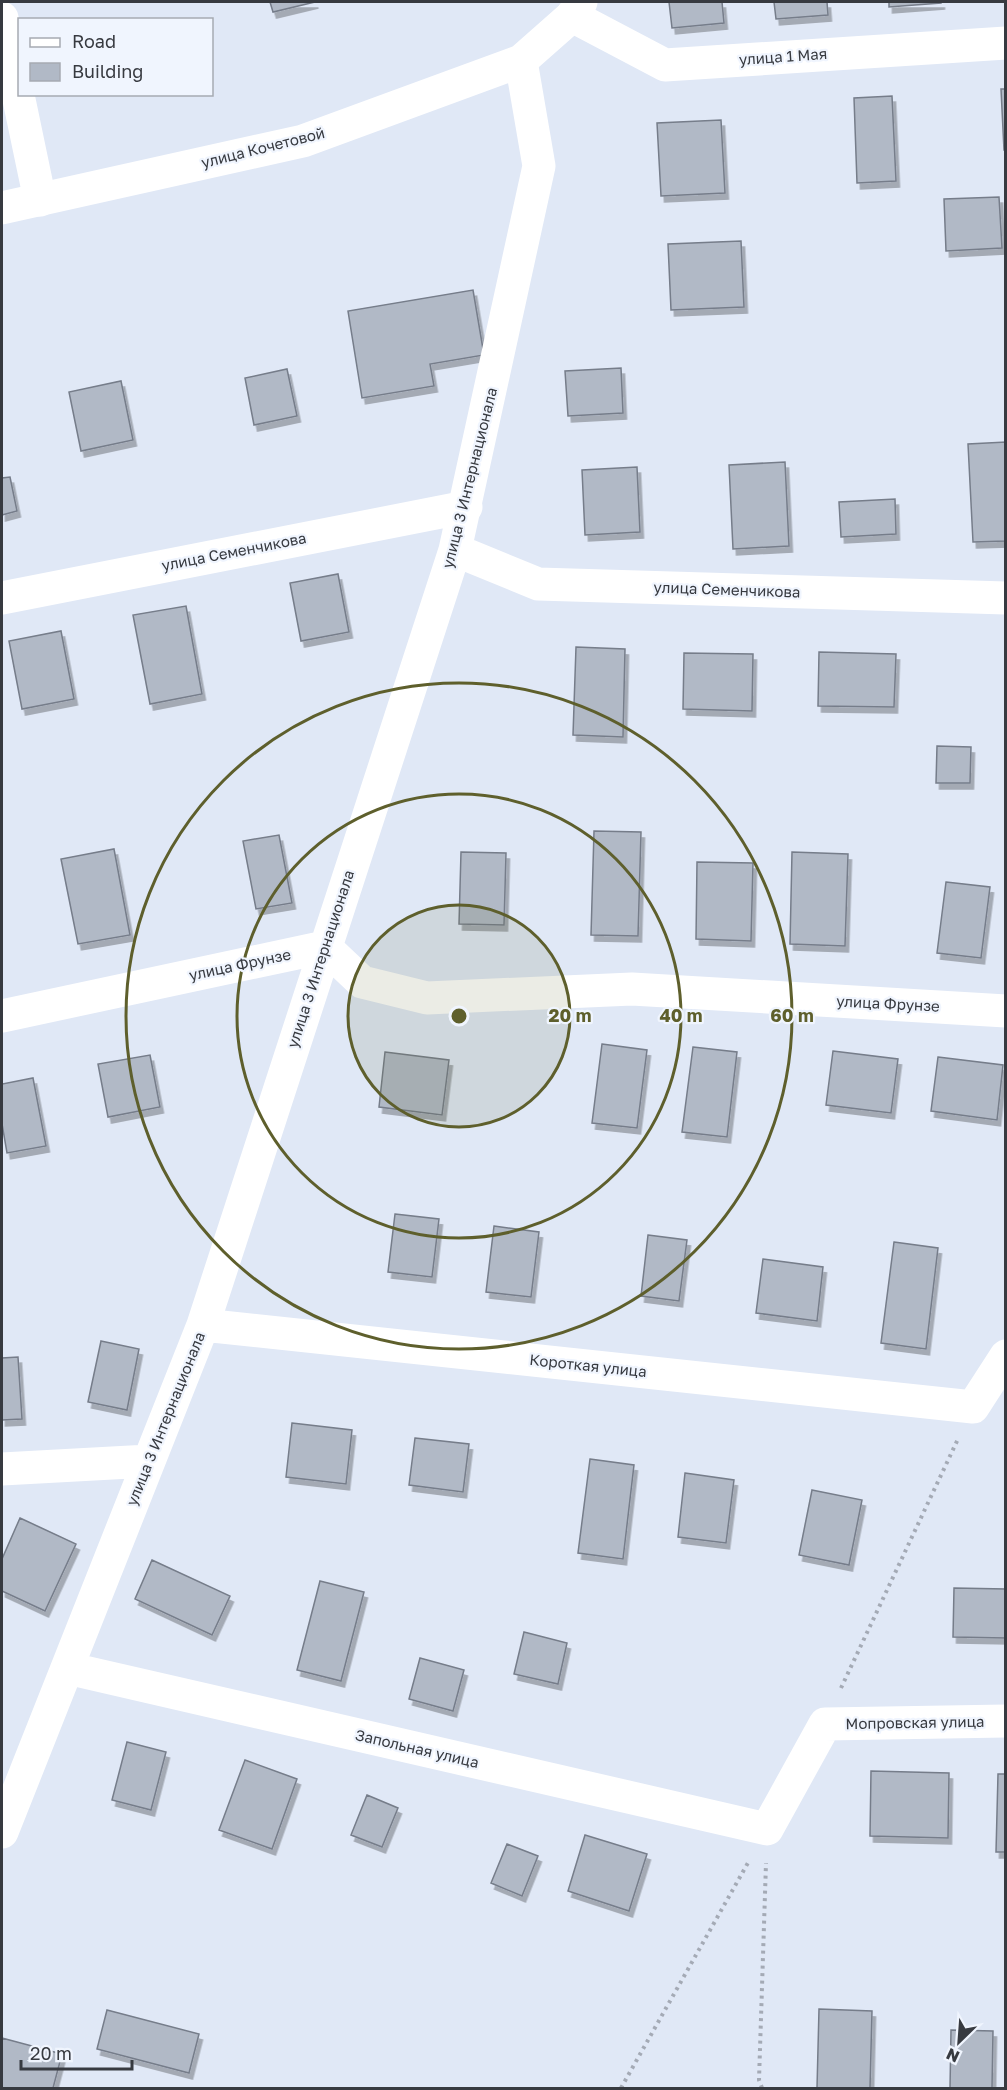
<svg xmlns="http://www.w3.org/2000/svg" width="1007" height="2090" font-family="'Golos Text',sans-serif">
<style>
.building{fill:#b1b9c6;stroke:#767d8a;stroke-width:1.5;filter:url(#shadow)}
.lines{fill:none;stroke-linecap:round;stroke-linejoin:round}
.path{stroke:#a4aab5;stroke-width:4;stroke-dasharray:3 4.5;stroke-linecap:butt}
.minor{stroke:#fff;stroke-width:33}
.major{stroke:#fff;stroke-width:33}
.ring{fill:none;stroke:#5e5f2c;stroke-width:3}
.labels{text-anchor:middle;stroke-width:4.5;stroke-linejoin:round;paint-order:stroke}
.street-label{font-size:15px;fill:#373a40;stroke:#f0f5fe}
.centre{fill:#5e5f2c;stroke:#f0f5fe;stroke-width:3}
.ring-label{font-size:18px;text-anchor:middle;font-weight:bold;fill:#5e5f2c;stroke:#f0f5fe;stroke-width:4.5;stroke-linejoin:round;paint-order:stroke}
</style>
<defs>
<filter id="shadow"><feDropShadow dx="3.5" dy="6" stdDeviation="0" flood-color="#0004"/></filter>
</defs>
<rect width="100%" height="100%" fill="#e0e8f6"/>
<path class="building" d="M 270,2 L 315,2 L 273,12 Z
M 669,2 L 722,2 L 724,23 L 672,28 Z
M 774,2 L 827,2 L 828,15 L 776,19 Z
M 889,2 L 941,2 L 941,3 L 889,7 Z
M 1001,89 L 1006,89 L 1006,150 L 1004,150 Z
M 892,96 L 896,181 L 857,183 L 854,98 Z
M 721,120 L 725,193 L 661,196 L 657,123 Z
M 999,197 L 1002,248 L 946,251 L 944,199 Z
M 741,241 L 744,307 L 671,310 L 668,244 Z
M 473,290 L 484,355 L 430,364 L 434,386 L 362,398 L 348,311 Z
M 621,368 L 623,413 L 568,416 L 565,371 Z
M 287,369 L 297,416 L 254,425 L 245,378 Z
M 121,381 L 133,440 L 81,451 L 69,392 Z
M 1006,442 L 1006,541 L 973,542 L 968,444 Z
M 785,462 L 789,546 L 733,549 L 729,465 Z
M 637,467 L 640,532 L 585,535 L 582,470 Z
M 10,477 L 17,511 L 2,515 L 2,478 Z
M 895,499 L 896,534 L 841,537 L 839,502 Z
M 338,574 L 349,632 L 301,641 L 290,583 Z
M 186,606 L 202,694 L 150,704 L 133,615 Z
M 61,631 L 74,699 L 22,709 L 9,641 Z
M 576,647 L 625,649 L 623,737 L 573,735 Z
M 819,652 L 896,654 L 894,707 L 818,706 Z
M 684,653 L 753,654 L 752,711 L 683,709 Z
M 937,746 L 971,747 L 970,783 L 936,783 Z
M 594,831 L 641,832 L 638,936 L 591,935 Z
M 279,835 L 292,903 L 256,909 L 243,841 Z
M 114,849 L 130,935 L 78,944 L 61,859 Z
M 461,852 L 506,853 L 504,925 L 459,924 Z
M 792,852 L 848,854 L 845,946 L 790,944 Z
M 697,862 L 753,863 L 751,941 L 696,939 Z
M 946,882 L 990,887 L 981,958 L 937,953 Z
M 602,1044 L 647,1050 L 637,1128 L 592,1123 Z
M 693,1047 L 737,1052 L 727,1137 L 682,1132 Z
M 833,1051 L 898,1059 L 891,1113 L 826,1105 Z
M 385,1052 L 449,1060 L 442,1115 L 379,1107 Z
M 150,1055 L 160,1107 L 108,1117 L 98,1064 Z
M 938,1057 L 1003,1065 L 997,1120 L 931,1111 Z
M 33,1078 L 46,1146 L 7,1153 L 2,1124 L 2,1084 Z
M 395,1214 L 439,1219 L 432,1277 L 388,1272 Z
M 494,1226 L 539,1232 L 531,1297 L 486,1292 Z
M 648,1235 L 687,1240 L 679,1301 L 641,1296 Z
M 894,1242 L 938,1248 L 926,1349 L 881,1343 Z
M 763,1259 L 823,1267 L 817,1321 L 756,1313 Z
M 101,1341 L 139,1349 L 127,1410 L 88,1402 Z
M 18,1357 L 22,1419 L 2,1420 L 2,1358 Z
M 292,1423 L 352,1430 L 346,1484 L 286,1477 Z
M 415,1438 L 469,1444 L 463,1492 L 409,1485 Z
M 590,1459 L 634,1465 L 623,1559 L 578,1553 Z
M 685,1473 L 734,1480 L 726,1543 L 678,1537 Z
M 812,1490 L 862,1500 L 849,1565 L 799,1555 Z
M 20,1518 L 76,1544 L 45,1611 L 2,1591 L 2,1559 Z
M 152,1560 L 230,1596 L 212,1635 L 135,1599 Z
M 320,1581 L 364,1592 L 341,1681 L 297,1670 Z
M 954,1588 L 1006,1589 L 1006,1638 L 953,1637 Z
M 524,1632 L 567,1643 L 558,1684 L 514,1674 Z
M 420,1658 L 464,1670 L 453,1711 L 409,1699 Z
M 127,1742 L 166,1752 L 151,1810 L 112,1800 Z
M 245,1760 L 297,1779 L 272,1849 L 219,1830 Z
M 871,1771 L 949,1773 L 948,1838 L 870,1836 Z
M 998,1774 L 1006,1774 L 1006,1852 L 996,1852 Z
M 367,1795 L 398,1808 L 382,1847 L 351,1835 Z
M 585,1835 L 647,1854 L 629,1911 L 568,1891 Z
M 507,1844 L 538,1856 L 522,1896 L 491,1883 Z
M 819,2009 L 872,2011 L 870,2088 L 817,2088 Z
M 107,2010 L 199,2034 L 189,2073 L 97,2049 Z
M 951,2030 L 993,2031 L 992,2088 L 950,2088 Z
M 2,2038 L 62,2054 L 53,2088 L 2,2088 Z"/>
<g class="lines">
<path class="path" d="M 841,1688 L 958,1439
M 621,2088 L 749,1861
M 762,2088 L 759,2080 L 766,1863"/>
<path class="minor" d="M 572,16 L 665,65 L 1006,43
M 2,18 L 40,200
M 455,550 L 538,584 L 1006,598
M 2,598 L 466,507
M 2,1016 L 325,947 L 362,982 L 427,998 L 632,989 L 1006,1011
M 203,1325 L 973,1407 L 1006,1356
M 2,1469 L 149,1461
M 67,1668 L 767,1829 L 825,1724 L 1006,1721
M 2,1832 L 203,1325 L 455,550 L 539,166 L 521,61"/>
<path class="major" d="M 2,208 L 303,141 L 521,61 L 572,16 L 581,2"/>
</g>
<circle cx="459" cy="1016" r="111" fill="#5e5f2c" fill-opacity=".12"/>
<g class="ring">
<circle cx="459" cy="1016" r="111"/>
<circle cx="459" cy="1016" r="222"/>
<circle cx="459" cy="1016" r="333"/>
</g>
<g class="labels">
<g class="street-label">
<text transform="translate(783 57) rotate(-4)" y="5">улица 1 Мая</text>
<text transform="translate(263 148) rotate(-14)" y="5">улица Кочетовой</text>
<text transform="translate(470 478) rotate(-76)" y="5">улица 3 Интернационала</text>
<text transform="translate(234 552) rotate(-11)" y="5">улица Семенчикова</text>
<text transform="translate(727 590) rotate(2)" y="5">улица Семенчикова</text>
<text transform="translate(321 959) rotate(-72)" y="5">улица 3 Интернационала</text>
<text transform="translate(240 965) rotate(-12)" y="5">улица Фрунзе</text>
<text transform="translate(888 1004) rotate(3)" y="5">улица Фрунзе</text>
<text transform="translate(588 1366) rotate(6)" y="5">Короткая улица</text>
<text transform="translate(166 1419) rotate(-68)" y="5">улица 3 Интернационала</text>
<text transform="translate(915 1723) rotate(-1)" y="5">Мопровская улица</text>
<text transform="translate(417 1749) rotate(13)" y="5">Запольная улица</text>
</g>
</g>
<circle cx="459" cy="1016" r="9" class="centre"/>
<g class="ring-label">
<text x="570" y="1022">20 m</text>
<text x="681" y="1022">40 m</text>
<text x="792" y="1022">60 m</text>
</g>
<rect width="1007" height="2090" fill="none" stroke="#373a40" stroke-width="6"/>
<rect x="18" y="18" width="195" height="78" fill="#f0f5fe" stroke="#a6aab2" stroke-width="1.5"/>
<rect x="30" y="38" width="30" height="9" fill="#ffffff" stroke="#a6aab2" stroke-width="1.5"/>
<text x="72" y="48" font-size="18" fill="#373a40">Road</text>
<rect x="30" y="63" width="30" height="18" fill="#b1b9c6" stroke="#a6aab2" stroke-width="1.5"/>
<text x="72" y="78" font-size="18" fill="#373a40">Building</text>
<g transform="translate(959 2042) rotate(205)" stroke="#f0f5fe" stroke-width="4.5" paint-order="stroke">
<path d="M0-4.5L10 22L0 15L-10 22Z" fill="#373a40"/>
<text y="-9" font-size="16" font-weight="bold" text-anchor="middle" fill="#373a40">N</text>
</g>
<path d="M21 2060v9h111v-9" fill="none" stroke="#373a40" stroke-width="3"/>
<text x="30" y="2060" font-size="18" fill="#373a40" stroke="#f0f5fe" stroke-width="4.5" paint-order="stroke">20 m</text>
</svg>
